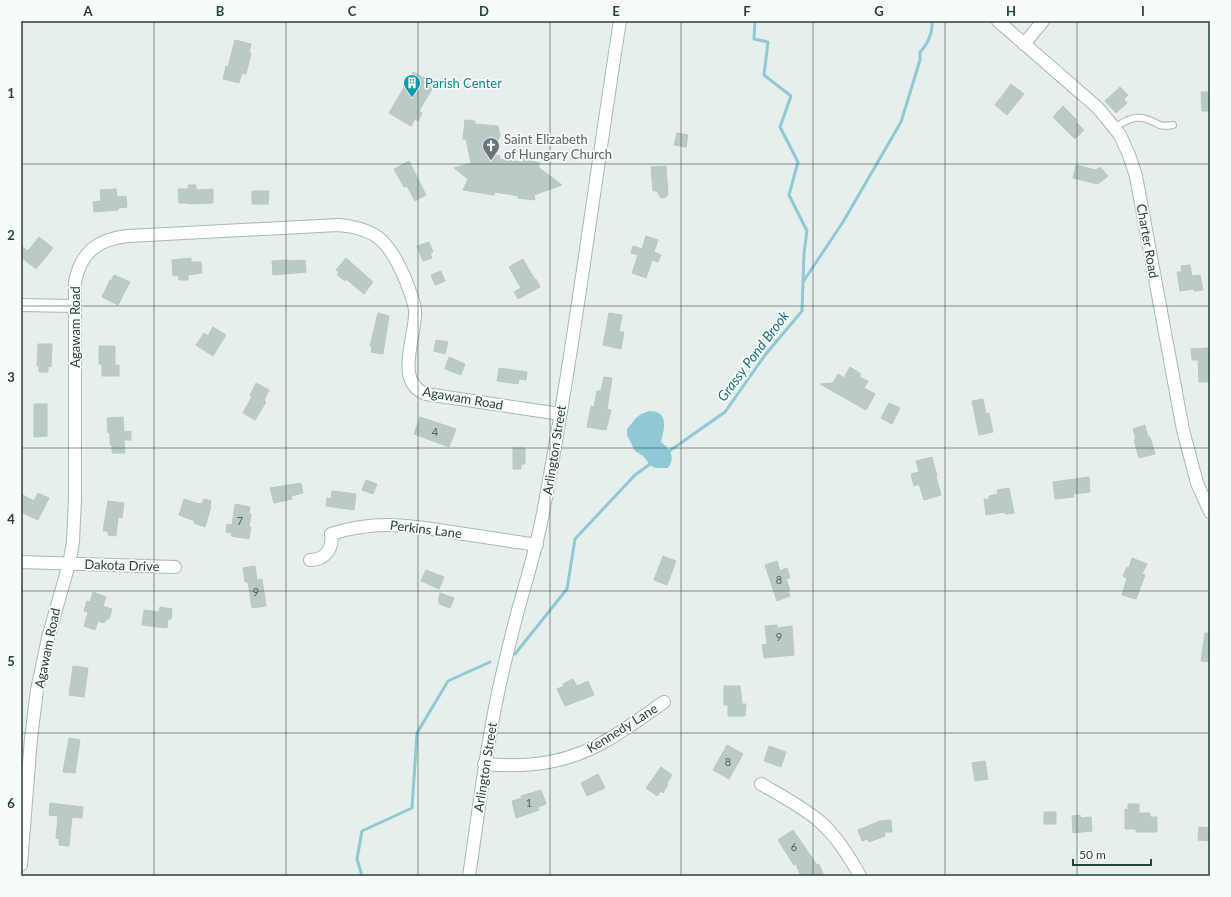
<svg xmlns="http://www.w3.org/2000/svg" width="1231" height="897" font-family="Lato,sans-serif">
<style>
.water{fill:#8ec9d4}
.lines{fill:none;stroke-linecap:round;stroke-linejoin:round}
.stream{stroke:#8ec9d4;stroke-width:3}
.building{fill:#bbcac4;stroke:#b8c9c2}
.service-casing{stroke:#a8b8b2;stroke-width:8}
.minor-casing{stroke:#a8b8b2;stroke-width:14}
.tertiary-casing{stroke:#a8b8b2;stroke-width:14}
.service{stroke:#fff;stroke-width:6}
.minor{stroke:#fff;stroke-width:12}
.tertiary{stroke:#fff;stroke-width:12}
.grid{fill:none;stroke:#24423a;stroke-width:1;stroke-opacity:0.55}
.labels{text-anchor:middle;stroke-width:3.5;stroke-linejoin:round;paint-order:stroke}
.number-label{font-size:11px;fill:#4a645c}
.culture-label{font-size:13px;fill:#0d838f;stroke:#f7fbf9;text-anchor:start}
.worship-label{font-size:13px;fill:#5b616d;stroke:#f7fbf9;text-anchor:start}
.street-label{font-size:13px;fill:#24423a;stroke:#f7fbf9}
.water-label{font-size:14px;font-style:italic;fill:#1c6f80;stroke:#f7fbf9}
.neatline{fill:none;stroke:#24423a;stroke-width:1.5}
.grid-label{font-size:13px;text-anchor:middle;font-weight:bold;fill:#24423a}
</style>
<rect width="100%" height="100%" fill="#e6efeb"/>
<path class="water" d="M 649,411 C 670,411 664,430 661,442 C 670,449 676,457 668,468 L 656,468 L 651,466 L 643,456 L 635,451 L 627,435 L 627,429 L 636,418 L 641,414 Z"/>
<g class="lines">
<path class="stream" d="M 803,282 L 843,222 L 901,122 L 920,60 L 920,52 C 928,44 933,32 932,21
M 668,452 L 725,412 L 765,355 L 802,311 L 804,253 L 807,231 L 789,195 L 798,162 L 780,127 L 791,96 L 764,75 L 768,42 L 754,39 L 755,21
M 515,654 L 567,589 L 575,539 L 635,475 L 653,462
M 362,876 L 357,859 L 362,831 L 412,808 L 417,733 L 448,681 L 490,662"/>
</g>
<path class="building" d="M 235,40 L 251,44 L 249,53 L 251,53 L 246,74 L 242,73 L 239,83 L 223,79 L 226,66 L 228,67 Z
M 413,72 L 435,84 L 419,111 L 422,113 L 418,121 L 415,119 L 411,126 L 389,113 Z
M 1011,84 L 1024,94 L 1007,115 L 995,105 Z
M 1120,87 L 1128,95 L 1124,99 L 1127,103 L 1116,113 L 1105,101 Z
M 1201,92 L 1210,92 L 1210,111 L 1202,111 Z
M 1063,106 L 1077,120 L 1075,121 L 1084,130 L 1075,139 L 1053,117 Z
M 465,120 L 475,121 L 475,124 L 498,126 L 500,136 L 496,144 L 494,155 L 500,156 L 499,159 L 523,162 L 524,159 L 540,163 L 538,167 L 562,185 L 534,195 L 535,200 L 518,198 L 519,196 L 495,192 L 494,195 L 463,190 L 468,179 L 454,168 L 471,163 L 466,139 L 463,139 Z
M 677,133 L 688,135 L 686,147 L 674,145 Z
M 409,161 L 426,195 L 415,201 L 407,186 L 404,187 L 394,169 Z
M 1076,165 L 1096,170 L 1100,167 L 1108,176 L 1098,184 L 1073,178 Z
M 666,166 L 668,194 L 666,197 L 661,198 L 657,191 L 653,191 L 651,167 Z
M 188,185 L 196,185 L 196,190 L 213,189 L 213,203 L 189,204 L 189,203 L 179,203 L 178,189 L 188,189 Z
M 116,189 L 117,197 L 126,196 L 127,207 L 118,208 L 118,210 L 94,212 L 93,202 L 101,201 L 100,190 Z
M 252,191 L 269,191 L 268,204 L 252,204 Z
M 646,236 L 658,240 L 654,252 L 661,255 L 658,262 L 652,260 L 646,278 L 632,273 L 638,255 L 631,253 L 633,246 L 642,249 Z
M 39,237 L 53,248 L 36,269 L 21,257 L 21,246 L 28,251 Z
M 429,242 L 433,252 L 430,253 L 432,258 L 423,261 L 417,246 Z
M 191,258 L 191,262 L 201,262 L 202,273 L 188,275 L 188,280 L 179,280 L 178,275 L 173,276 L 172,260 Z
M 346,258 L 373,282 L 364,294 L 346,279 L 345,281 L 337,275 L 339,272 L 336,270 Z
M 523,259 L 535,280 L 536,279 L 540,287 L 518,299 L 514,292 L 521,288 L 509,267 Z
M 288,260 L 288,261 L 305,260 L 306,272 L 273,275 L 272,261 Z
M 1190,265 L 1192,276 L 1200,275 L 1203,290 L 1194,291 L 1193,289 L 1180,291 L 1177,272 L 1182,272 L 1181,266 Z
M 441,271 L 445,281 L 435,285 L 431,275 Z
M 114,275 L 130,282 L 118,305 L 102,297 L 110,280 L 111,281 Z
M 378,313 L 389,316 L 383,354 L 371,352 L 372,346 L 370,346 Z
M 609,313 L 622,315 L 619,332 L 624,332 L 621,349 L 603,345 Z
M 213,327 L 226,335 L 213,356 L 196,345 L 204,333 L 208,336 Z
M 436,340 L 448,342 L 445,354 L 434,351 Z
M 38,344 L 52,344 L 51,367 L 48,366 L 48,372 L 39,372 L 39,366 L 37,366 Z
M 99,346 L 115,346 L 115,365 L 119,365 L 119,376 L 102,376 L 102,364 L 99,364 Z
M 1208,348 L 1209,362 L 1210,362 L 1210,382 L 1199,382 L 1198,360 L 1192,360 L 1191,349 Z
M 449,357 L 465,364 L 461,375 L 445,369 Z
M 850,367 L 861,374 L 859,377 L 868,381 L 864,388 L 875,394 L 866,410 L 820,384 L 833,383 L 838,374 L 844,378 Z
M 499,368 L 527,372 L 526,380 L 519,379 L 518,384 L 497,381 Z
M 604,377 L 612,378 L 607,409 L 611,410 L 606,430 L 587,427 L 591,406 L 594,407 L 597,391 L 601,391 Z
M 256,383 L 269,390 L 264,400 L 266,402 L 255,420 L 243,413 L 252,396 L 250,395 Z
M 983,399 L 986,414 L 989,413 L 993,432 L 979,435 L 972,401 Z
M 889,403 L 900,408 L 892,424 L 881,418 Z
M 34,404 L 47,404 L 47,436 L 34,437 Z
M 123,417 L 124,432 L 131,431 L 131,440 L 124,440 L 125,453 L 112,453 L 112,445 L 110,445 L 110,433 L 108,433 L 107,418 Z
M 420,417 L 456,429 L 449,447 L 414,434 Z
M 1145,425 L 1148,437 L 1150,437 L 1155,454 L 1139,458 L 1134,440 L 1136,439 L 1133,429 Z
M 513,448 L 525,448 L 525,464 L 521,464 L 521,469 L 513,469 Z
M 932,457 L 937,476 L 936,477 L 941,495 L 924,500 L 919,484 L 914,486 L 911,474 L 919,472 L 916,461 Z
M 1089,477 L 1090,492 L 1073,494 L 1074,497 L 1055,499 L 1053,482 Z
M 366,480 L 377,484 L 373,494 L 362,490 Z
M 301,483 L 303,493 L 291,496 L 292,499 L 274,503 L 270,488 Z
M 1009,488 L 1014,513 L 1005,514 L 1005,512 L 986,515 L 984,499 L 989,499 L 989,496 L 998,494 L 997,490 Z
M 332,491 L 356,494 L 354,510 L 326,506 L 327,498 L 331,499 Z
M 38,493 L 49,498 L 38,520 L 21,512 L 21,494 L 34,501 Z
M 184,499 L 199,504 L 200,503 L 202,504 L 204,499 L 211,501 L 210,506 L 211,507 L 205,527 L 194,523 L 195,521 L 179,515 Z
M 108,501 L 124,503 L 122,518 L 118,517 L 116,536 L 108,535 L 108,531 L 103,531 Z
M 235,504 L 250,507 L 249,514 L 251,514 L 249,527 L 251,527 L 249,539 L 231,536 L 232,533 L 226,532 L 227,524 L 232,525 Z
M 663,556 L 676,561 L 667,585 L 654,580 Z
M 1132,558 L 1147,564 L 1142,574 L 1145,575 L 1136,599 L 1122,595 L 1127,578 L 1123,576 L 1127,567 L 1129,568 Z
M 777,561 L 780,571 L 787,568 L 790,578 L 786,579 L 790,590 L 788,591 L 790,596 L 777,601 L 765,565 Z
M 255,566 L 257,580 L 262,579 L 266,606 L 252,608 L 248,582 L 245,582 L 243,568 Z
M 426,570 L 444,577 L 439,589 L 421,581 Z
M 93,592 L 106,597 L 103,606 L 112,609 L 109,619 L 107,619 L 104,623 L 98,621 L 95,630 L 84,626 L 88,612 L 84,611 L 87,601 L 90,602 Z
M 440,593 L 454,598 L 450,608 L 439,604 L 440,602 L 438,601 Z
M 160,607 L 172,609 L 171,619 L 168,619 L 167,628 L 142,625 L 144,610 L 159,612 Z
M 777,625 L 777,628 L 792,626 L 794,655 L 764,658 L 762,645 L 767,644 L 765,626 Z
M 1205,633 L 1210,633 L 1210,662 L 1201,661 Z
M 73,666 L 88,668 L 84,697 L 69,695 Z
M 573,679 L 577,686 L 588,681 L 594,695 L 565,706 L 557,689 L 564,686 L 563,684 Z
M 724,686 L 740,686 L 742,704 L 746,704 L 745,716 L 728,716 L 728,705 L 724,705 Z
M 69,738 L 80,740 L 75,773 L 63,772 Z
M 727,745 L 743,754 L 729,779 L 713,770 Z
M 769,746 L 786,752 L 781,767 L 764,761 Z
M 985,761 L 988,779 L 975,781 L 972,763 Z
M 661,767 L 672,775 L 667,783 L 668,784 L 663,793 L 661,791 L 657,796 L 646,788 Z
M 598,774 L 605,788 L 587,796 L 581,783 Z
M 541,790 L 546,804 L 538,807 L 539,810 L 516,818 L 512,801 L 522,798 L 521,796 Z
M 50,803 L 83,807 L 82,818 L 72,817 L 69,846 L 59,845 L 59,839 L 56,838 L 58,816 L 49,815 Z
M 1128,804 L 1139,804 L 1139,813 L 1150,813 L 1150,817 L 1157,817 L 1157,832 L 1136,832 L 1136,829 L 1125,829 L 1125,809 L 1128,810 Z
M 1044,812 L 1056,812 L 1056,824 L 1044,824 Z
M 1080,815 L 1081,818 L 1091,817 L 1092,831 L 1073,833 L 1072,816 Z
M 891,820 L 892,832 L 884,832 L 885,836 L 869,842 L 868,839 L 862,841 L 858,830 L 880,821 Z
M 1199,827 L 1210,828 L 1210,841 L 1198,840 Z
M 793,830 L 817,865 L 819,864 L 824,876 L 801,876 L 796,864 L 794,865 L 778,840 Z"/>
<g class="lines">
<defs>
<path id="service" d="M 1114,128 C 1124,122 1133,115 1146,119 C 1159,122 1156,128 1173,125"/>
<path id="minor" d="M 998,21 L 1098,108 L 1120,135 L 1129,155 L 1136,176 L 1183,430 L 1197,483 L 1210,512
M 1024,44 L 1043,21
M 21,305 L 75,306
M 310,560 C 325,560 334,548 331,534 C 379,519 411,526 458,533 C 485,537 511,541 537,545
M 21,562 L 175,567
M 484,764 C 531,768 570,763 611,738 C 619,733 626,728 634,723 C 644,716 654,709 664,702
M 761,784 C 780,795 801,806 818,820 C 836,835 849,856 860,876
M 21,865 L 31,738 L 37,690 L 48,638 L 69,564 L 73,542 L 75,498 L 75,282 C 81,251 99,239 128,236 L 338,225 C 379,228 391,245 406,281 C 409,290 414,300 415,310 C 417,335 393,382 426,394 L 560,414"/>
<path id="tertiary" d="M 469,876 C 478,818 484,761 496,703 C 502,672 510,641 518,610 C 527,578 537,546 543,513 C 574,350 594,185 620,21"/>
</defs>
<use href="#service" class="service-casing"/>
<use href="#minor" class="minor-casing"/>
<use href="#tertiary" class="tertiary-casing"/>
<use href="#service" class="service"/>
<use href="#minor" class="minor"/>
<use href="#tertiary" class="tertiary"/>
</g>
<path class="grid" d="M 154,21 L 154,876M 286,21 L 286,876M 418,21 L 418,876M 550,21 L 550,876M 681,21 L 681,876M 813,21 L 813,876M 945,21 L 945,876M 1077,21 L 1077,876M 21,164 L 1210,164M 21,306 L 1210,306M 21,448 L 1210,448M 21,591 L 1210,591M 21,733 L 1210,733"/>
<defs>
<symbol id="building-pin" viewBox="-11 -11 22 30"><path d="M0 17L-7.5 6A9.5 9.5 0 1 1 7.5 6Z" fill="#0f9aa8" stroke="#f7fbf9"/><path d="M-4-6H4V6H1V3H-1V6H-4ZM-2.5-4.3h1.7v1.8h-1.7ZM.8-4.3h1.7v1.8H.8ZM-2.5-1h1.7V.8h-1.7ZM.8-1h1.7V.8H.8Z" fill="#fff"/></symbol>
<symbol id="church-pin" viewBox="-11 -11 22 30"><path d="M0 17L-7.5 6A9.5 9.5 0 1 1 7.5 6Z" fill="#6b7280" stroke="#f7fbf9"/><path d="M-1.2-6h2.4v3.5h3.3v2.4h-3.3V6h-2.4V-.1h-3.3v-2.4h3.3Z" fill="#fff"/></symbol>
</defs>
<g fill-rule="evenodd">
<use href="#building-pin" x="402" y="73" width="20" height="27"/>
<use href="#church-pin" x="481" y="136" width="20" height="27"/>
</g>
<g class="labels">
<g class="number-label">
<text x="435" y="436">4</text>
<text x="240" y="525">7</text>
<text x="779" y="584">8</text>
<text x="256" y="596">9</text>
<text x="779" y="641">9</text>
<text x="728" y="766">8</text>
<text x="529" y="807">1</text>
<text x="794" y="851">6</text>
</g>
<g class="culture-label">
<text x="425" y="88">Parish Center</text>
</g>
<g class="worship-label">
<text x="504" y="144">Saint Elizabeth<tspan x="504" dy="15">of Hungary Church</tspan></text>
</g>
<g class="street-label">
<text transform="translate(1148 241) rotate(80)" y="5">Charter Road</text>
<text transform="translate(75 327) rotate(-90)" y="5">Agawam Road</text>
<text transform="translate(463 398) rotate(10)" y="5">Agawam Road</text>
<text transform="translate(554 450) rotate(-81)" y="5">Arlington Street</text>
<text transform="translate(426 529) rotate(7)" y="5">Perkins Lane</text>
<text transform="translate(122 565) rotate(2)" y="5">Dakota Drive</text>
<text transform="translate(47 648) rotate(-78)" y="5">Agawam Road</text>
<text transform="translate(622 728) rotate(-32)" y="5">Kennedy Lane</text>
<text transform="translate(485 767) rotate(-81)" y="5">Arlington Street</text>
</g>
<g class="water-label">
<text transform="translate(753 356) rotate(-53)" y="5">Grassy Pond Brook</text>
</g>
</g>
<rect width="1231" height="897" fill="none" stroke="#f7fbf9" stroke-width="44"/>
<path d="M1073 859v6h78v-6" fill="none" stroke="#24423a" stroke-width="2"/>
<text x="1079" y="859" font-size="12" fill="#24423a" stroke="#f7fbf9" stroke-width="3" paint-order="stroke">50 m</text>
<rect x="22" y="22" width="1187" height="853" class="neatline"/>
<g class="grid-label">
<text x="88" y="16">A</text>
<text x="220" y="16">B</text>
<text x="352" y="16">C</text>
<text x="484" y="16">D</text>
<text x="616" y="16">E</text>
<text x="747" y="16">F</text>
<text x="879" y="16">G</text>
<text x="1011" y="16">H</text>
<text x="1143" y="16">I</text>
<text x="11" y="98">1</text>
<text x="11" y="240">2</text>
<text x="11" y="382">3</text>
<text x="11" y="524">4</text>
<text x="11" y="666">5</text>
<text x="11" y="808">6</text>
</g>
</svg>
